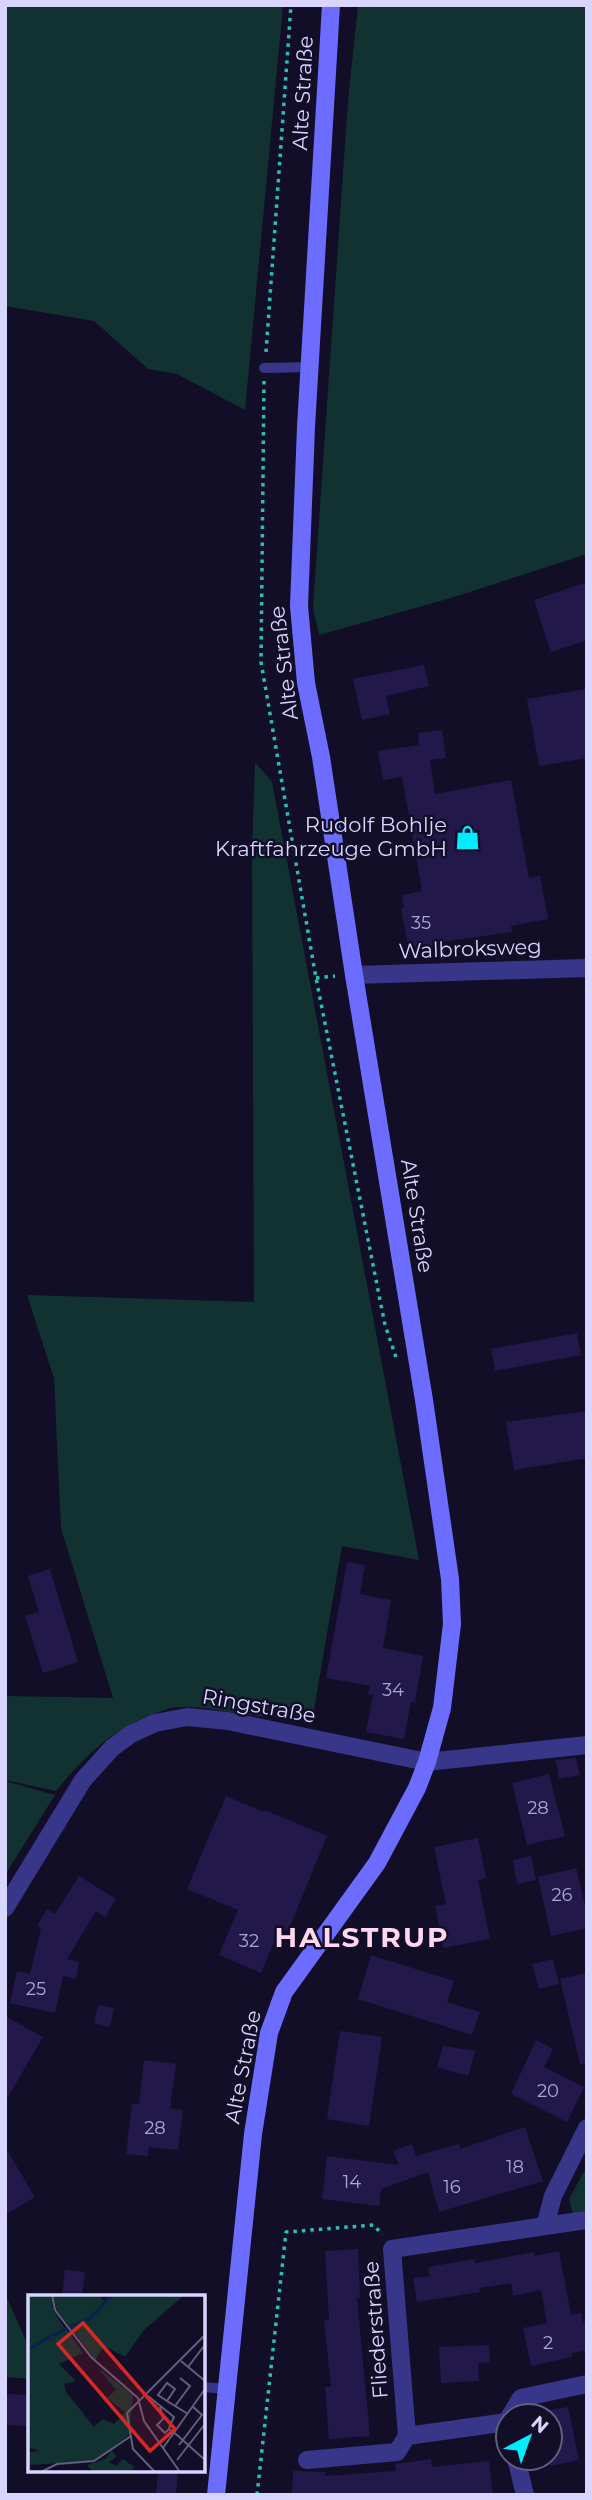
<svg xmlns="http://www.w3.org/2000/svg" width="592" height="2500" font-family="Montserrat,sans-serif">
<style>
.green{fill:#113230}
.building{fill:#22194a}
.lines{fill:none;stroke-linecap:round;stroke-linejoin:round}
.path{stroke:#28c0b3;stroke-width:3.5;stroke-dasharray:3.5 5;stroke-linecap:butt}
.lane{stroke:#373689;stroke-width:10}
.street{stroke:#373689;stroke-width:18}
.secondary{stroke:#6c6cff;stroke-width:18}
.labels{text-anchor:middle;stroke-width:5;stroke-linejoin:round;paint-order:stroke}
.number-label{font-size:18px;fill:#aaa6d2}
.street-label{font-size:21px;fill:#d8d5ff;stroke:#120e28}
.poi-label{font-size:21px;fill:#d8d5ff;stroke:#120e28;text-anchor:end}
.district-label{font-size:28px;font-weight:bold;letter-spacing:2px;fill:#ffd7f1;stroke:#120e28}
.inset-river{fill:none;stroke:#09234c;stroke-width:3.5}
.inset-road{fill:none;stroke:#615e7e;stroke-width:2}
.view{fill:#d62828;fill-opacity:0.15;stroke:#d62828;stroke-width:3.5}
.inset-edge{fill:none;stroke:#d8d5ff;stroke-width:3.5}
</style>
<rect width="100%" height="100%" fill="#120e28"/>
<path class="green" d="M 5,5 L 283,5 L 245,410 L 177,374 L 148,369 L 94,321 L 5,306 Z
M 358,5 L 587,5 L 587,554 L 451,598 L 319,635 L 313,608 L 348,101 Z
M 255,762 L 272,782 L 419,1560 L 342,1546 L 312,1721 C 294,1715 278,1718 259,1716 C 232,1713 206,1706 178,1707 C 171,1707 164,1710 157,1713 C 115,1727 83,1757 56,1791 L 5,1780 L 5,1696 L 113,1698 L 61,1528 L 54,1378 L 27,1295 L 254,1302 L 252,853 Z
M 5,1781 L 55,1795 L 5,1875 Z
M 587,2166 L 587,2211 L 573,2214 L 569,2199 Z
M 6,2296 L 30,2349 L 30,2379 L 5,2377 Z"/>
<path class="building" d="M 587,582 L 587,640 L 551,652 L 534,600 Z
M 424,665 L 429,686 L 386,696 L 390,714 L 362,720 L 353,679 Z
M 587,689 L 587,758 L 539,766 L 527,699 Z
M 442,730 L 446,758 L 430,760 L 435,794 L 511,780 L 529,878 L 540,876 L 548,919 L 511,926 L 512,932 L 441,942 L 442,945 L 409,951 L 401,908 L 404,908 L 402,895 L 422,891 L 402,777 L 383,780 L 378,751 L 419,745 L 418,733 Z
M 577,1333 L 581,1355 L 495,1371 L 491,1349 Z
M 587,1411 L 587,1458 L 514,1470 L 506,1422 Z
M 347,1562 L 365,1565 L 360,1594 L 391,1600 L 383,1648 L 423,1656 L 415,1702 L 411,1702 L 404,1739 L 366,1732 L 373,1695 L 368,1694 L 370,1686 L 326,1678 Z
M 50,1569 L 78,1662 L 43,1673 L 25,1616 L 39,1612 L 28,1576 Z
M 576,1758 L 580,1775 L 559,1779 L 556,1760 Z
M 549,1774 L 565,1836 L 527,1845 L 512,1783 Z
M 226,1796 L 264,1812 L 265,1810 L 327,1836 L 288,1931 L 280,1928 L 261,1973 L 219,1955 L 238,1910 L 187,1889 Z
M 478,1838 L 486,1878 L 478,1880 L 490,1939 L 443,1948 L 435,1906 L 446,1904 L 434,1847 Z
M 531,1856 L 536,1880 L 517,1884 L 513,1860 Z
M 576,1868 L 587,1913 L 587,1928 L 551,1936 L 538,1877 Z
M 79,1876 L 116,1899 L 105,1917 L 96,1911 L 67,1959 L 79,1962 L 76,1979 L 63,1976 L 55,2013 L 10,2003 L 17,1971 L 30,1974 L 41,1928 L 37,1926 L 47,1909 L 55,1914 Z
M 371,1955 L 454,1981 L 447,2002 L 480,2012 L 472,2035 L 358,1999 Z
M 553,1959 L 559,1984 L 539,1989 L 532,1964 Z
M 587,1973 L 587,2063 L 580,2064 L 560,1979 Z
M 98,2005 L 114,2008 L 110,2027 L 94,2023 Z
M 5,2016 L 43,2037 L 5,2102 Z
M 340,2031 L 382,2037 L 369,2126 L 327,2119 Z
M 536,2040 L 553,2049 L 544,2067 L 584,2087 L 567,2122 L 511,2094 Z
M 443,2046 L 475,2051 L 468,2076 L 437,2067 Z
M 144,2060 L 176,2064 L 170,2108 L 183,2110 L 178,2150 L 149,2147 L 148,2156 L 126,2154 L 132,2104 L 139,2104 Z
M 525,2127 L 543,2181 L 439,2212 L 428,2172 L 381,2189 L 379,2206 L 322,2199 L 327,2156 L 399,2165 L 393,2151 L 412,2144 L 416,2156 L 459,2144 L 460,2149 Z
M 5,2147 L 35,2197 L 5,2215 Z
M 358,2249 L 360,2298 L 357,2298 L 370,2436 L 329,2439 L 325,2387 L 331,2387 L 324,2320 L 329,2319 L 325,2251 Z
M 559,2251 L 571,2315 L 581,2313 L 583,2322 L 587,2321 L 587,2350 L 572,2353 L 572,2357 L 531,2366 L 523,2328 L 547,2323 L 541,2290 L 513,2296 L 511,2283 L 479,2288 L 480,2292 L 417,2302 L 413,2278 L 430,2276 L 428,2267 L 474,2259 L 475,2263 L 534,2252 L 534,2256 Z
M 65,2270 L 85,2272 L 82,2297 L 62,2297 Z
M 489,2345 L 490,2362 L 478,2363 L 479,2381 L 441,2383 L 439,2347 Z
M 5,2394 L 30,2395 L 30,2426 L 5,2425 Z
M 568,2407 L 579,2460 L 550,2466 L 550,2410 Z
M 431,2459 L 432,2467 L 489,2461 L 493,2495 L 292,2495 L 293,2471 L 325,2472 L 325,2476 L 396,2471 L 395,2464 Z
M 158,2470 L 178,2470 L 176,2495 L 156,2495 Z"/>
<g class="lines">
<path class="path" d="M 266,352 L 291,5
M 264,381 L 261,662 L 316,978 L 385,1325 L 396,1357
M 316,978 L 335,976
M 257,2495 L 286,2232 L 374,2225 L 382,2235"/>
<path class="lane" d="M 264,368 L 310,367
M 203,2387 L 227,2389"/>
<path class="street" d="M 354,975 L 587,968
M 5,1908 L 83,1780 L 112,1748 L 131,1734 L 155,1723 L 187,1717 L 228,1721 L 427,1762 L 587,1745
M 545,2226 L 587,2220
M 510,2416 L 521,2398 L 587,2384
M 508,2427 L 507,2422 L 407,2436 L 392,2249 L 545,2226 L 553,2196 L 587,2128
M 516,2458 L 525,2495
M 307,2460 L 397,2452 L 407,2436"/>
<path class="secondary" d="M 216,2495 L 253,2134 L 269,2033 L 284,1992 L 377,1863 L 417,1788 L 427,1762 L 442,1708 L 452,1624 L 450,1579 L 424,1400 L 354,975 L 321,757 L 306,683 L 299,606 L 306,427 L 331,5"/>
</g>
<defs>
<symbol id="shop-bare" viewBox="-9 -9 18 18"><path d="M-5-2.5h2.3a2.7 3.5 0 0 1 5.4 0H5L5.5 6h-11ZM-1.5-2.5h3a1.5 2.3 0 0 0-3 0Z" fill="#01ecff" stroke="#120e28" stroke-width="2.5" paint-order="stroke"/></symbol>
</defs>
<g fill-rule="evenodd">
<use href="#shop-bare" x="450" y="820" width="35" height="35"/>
</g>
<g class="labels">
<g class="number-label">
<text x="421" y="929">35</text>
<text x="393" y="1696">34</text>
<text x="538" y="1814">28</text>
<text x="562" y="1901">26</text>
<text x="249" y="1947">32</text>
<text x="36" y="1995">25</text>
<text x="548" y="2097">20</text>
<text x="155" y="2134">28</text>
<text x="515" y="2173">18</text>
<text x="352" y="2188">14</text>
<text x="452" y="2193">16</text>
<text x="548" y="2349">2</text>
</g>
<g class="street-label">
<text transform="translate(303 93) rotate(-87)" y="7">Alte Straße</text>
<text transform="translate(284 663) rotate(-97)" y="7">Alte Straße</text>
<text transform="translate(470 949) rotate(-2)" y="7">Walbroksweg</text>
<text transform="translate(417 1216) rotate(81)" y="7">Alte Straße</text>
<text transform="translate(259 1706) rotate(10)" y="7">Ringstraße</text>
<text transform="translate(243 2067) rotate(-79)" y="7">Alte Straße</text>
<text transform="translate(376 2330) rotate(-94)" y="7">Fliederstraße</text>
</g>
<g class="poi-label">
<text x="447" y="832">Rudolf Bohlje<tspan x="447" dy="24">Kraftfahrzeuge GmbH</tspan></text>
</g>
<g class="district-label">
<text x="362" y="1947">HALSTRUP</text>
</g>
</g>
<g transform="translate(28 2295)">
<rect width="177" height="177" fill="#120e28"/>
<path d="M 0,0 L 23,0 L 25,15 L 37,34 L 30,39 L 39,34 L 55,58 L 31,69 L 48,86 L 36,89 L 38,97 L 66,132 L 75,124 L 86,129 L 97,117 L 79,103 L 88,95 L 69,72 L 105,100 L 101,140 L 66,166 L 0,170 L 0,157 L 12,156 L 0,152 ZM 25,0 L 71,0 L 77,7 L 62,23 L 41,31 L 28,14 ZM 85,0 L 154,0 L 155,1 L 116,35 L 97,62 L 76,51 L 67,65 L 42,32 L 63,23 ZM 84,155 L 88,162 L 81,167 L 88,171 L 95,164 L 106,172 L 103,177 L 65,177 L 59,170 L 77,164 Z" fill="#113230"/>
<path class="inset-river" d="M 41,32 L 63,23 L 84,0M 0,54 L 39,33"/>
<path class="inset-road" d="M 24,0 L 27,15 L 63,62 L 110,103 L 116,126 L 152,177M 153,66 L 177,86M 160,72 L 176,51M 120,101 L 146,122 L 141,133M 139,106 L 130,100 L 139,88 L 147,94 L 139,106 L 160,119M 147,111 L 162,91 L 152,83M 132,112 L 135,124 L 129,130 L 137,138 L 141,134 L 149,140 L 177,165M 151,150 L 174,120 L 164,111M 135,153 L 177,94M 149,165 L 177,129M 13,177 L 29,169 L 66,166 L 103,141M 127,177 L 105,154 L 99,118 L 177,40"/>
<path class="view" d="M 55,28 L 147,134 L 122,156 L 30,49 Z"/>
<rect width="177" height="177" class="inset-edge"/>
</g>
<rect width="592" height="2500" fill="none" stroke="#d8d5ff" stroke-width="14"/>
<g transform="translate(529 2437) rotate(41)"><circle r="33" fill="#120e28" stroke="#615e7e" stroke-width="2"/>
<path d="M0-5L12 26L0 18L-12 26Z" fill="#01ecff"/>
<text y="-10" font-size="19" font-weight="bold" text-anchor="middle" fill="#d8d5ff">N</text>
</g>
</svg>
